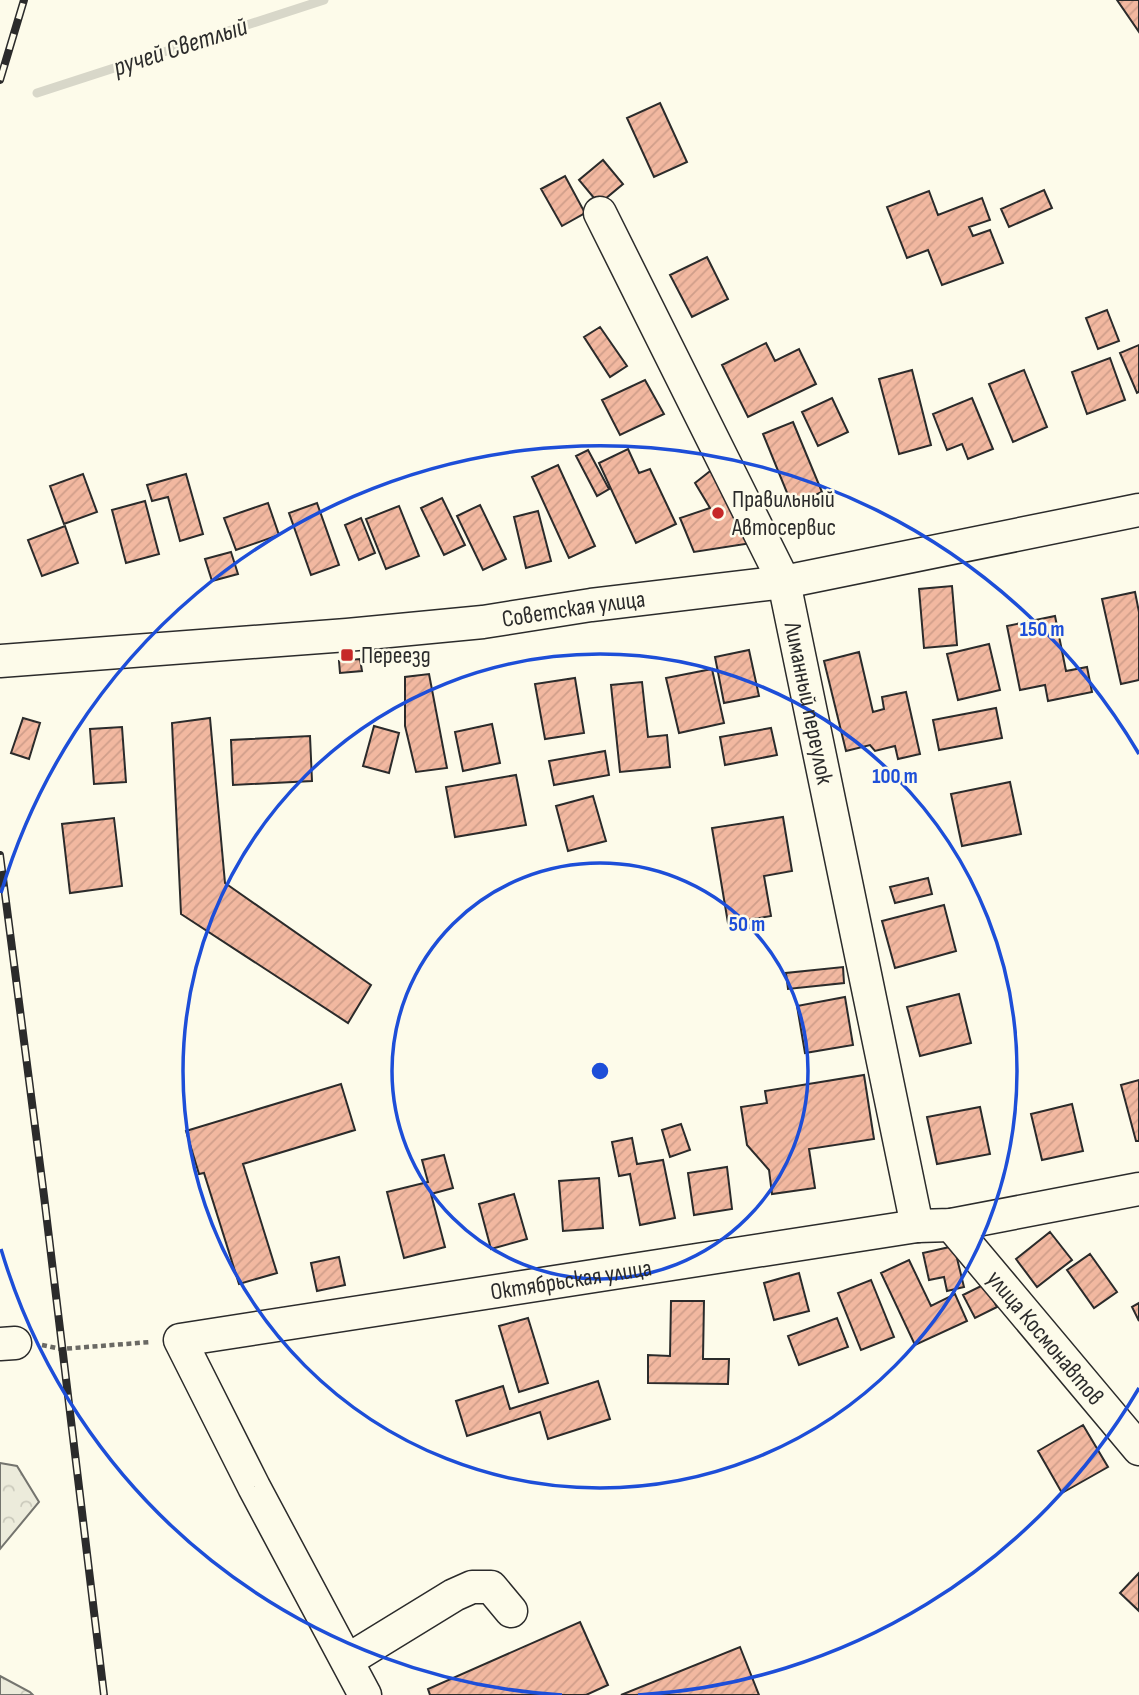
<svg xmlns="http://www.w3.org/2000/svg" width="1139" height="1695" font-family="'Sofia Sans Condensed',sans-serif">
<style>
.forest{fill:url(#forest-crowns);stroke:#74746e;stroke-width:2}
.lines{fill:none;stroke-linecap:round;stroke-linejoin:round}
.stream{stroke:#d8d7c9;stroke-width:9}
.building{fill:url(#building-hatch);stroke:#2b2b2b;stroke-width:2}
.minor-casing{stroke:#2b2b2b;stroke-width:35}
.path{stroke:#6a6964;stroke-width:4.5;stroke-dasharray:5 3.5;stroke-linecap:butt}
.minor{stroke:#fdfbea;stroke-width:32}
.rail-casing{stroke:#2b2b2b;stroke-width:8}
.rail{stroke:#fdfbea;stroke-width:5;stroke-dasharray:16;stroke-linecap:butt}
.ring{fill:none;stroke:#1d4ed8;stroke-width:3.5}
.poi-dot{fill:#c62828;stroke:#fdfbea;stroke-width:2.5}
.labels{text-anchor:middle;stroke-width:5;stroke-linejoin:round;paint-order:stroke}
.poi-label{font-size:24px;fill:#2b2b2b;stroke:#fdfbea;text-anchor:start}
.street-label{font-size:24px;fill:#2b2b2b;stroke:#fdfbea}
.water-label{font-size:26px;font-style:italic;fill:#2b2b2b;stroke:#fdfbea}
.centre{fill:#1d4ed8;stroke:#fdfbea;stroke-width:3.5}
.ring-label{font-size:21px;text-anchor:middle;font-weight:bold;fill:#1d4ed8;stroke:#fdfbea;stroke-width:5;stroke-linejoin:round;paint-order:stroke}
</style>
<defs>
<pattern id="forest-crowns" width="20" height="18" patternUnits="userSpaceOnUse" patternTransform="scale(1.75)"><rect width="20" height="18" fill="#ecebdb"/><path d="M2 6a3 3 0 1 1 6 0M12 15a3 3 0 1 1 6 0" fill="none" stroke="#cbcabc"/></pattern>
<pattern id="building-hatch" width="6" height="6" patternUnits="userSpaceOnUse" patternTransform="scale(1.75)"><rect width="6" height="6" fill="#f2b8a0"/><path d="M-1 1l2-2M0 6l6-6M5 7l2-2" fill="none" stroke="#d09e8a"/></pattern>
</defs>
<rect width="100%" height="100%" fill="#fdfbea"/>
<path class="forest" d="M 0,1463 L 17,1466 L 39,1502 L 0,1549 Z
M 0,1676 L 30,1692 L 33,1695 L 0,1695 Z"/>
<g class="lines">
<path class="stream" d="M 37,93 L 324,0"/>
</g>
<path class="building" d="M 1117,0 L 1139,0 L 1139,32 Z
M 660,103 L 687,162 L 654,177 L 627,118 Z
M 603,160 L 623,184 L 599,204 L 579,180 Z
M 565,176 L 585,213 L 562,226 L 541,189 Z
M 1044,190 L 1052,208 L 1009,227 L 1001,209 Z
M 929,191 L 938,215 L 982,198 L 990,220 L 969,227 L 973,236 L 990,230 L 1003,263 L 942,285 L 928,250 L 907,258 L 887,207 Z
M 707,257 L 728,299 L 692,317 L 670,275 Z
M 1107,310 L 1119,341 L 1098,349 L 1086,318 Z
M 600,327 L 627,366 L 610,377 L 584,337 Z
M 766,343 L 775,361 L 799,349 L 816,384 L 748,417 L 722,365 Z
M 1139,345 L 1139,392 L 1137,393 L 1120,353 Z
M 1110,358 L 1125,400 L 1087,414 L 1072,372 Z
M 912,370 L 931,445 L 899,454 L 879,379 Z
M 1024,370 L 1047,427 L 1013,442 L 989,384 Z
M 645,380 L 664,414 L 620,435 L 602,400 Z
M 832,398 L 848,432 L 818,446 L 802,412 Z
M 972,398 L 993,449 L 968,459 L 962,444 L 947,450 L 933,414 Z
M 793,422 L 822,492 L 792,505 L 763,434 Z
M 628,449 L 639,473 L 650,469 L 676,524 L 636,543 L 599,463 Z
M 588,450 L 609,489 L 597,496 L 576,456 Z
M 558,465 L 595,546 L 569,558 L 532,477 Z
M 714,468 L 758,542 L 694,552 L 680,518 L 710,508 L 695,483 Z
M 83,474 L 97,512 L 64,524 L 50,486 Z
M 186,474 L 203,534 L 180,541 L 168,497 L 152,501 L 147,485 Z
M 442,498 L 465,545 L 444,555 L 421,508 Z
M 145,501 L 159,554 L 126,563 L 112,510 Z
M 268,503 L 279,535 L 236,550 L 224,518 Z
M 317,503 L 339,565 L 311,575 L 289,513 Z
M 480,505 L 506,559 L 483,570 L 457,516 Z
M 399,506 L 419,556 L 386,569 L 366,519 Z
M 538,511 L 551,561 L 526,568 L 514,517 Z
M 361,518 L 375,553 L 359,560 L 345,525 Z
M 65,526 L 78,563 L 42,576 L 28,540 Z
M 231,552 L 238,574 L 212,581 L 205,559 Z
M 952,586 L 957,645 L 924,648 L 919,589 Z
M 1135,592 L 1139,612 L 1139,680 L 1121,684 L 1102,599 Z
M 1055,616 L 1066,671 L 1087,667 L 1092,692 L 1048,701 L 1045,685 L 1020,690 L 1007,626 Z
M 989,644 L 1000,690 L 958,700 L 947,654 Z
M 749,650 L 759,696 L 724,703 L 715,657 Z
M 859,652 L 873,712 L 884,709 L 882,697 L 906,692 L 920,754 L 898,759 L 895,746 L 875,751 L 870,745 L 846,751 L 824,661 Z
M 360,659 L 362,671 L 340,673 L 339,661 Z
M 712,669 L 724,723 L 679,733 L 666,678 Z
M 429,674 L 447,768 L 416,772 L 405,726 L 405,677 Z
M 575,678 L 584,733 L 545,739 L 535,684 Z
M 642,682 L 648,737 L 667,735 L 670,767 L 620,772 L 611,685 Z
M 996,708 L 1002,738 L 939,750 L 933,720 Z
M 23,718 L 40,723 L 29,759 L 11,753 Z
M 210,718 L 225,883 L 371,985 L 348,1023 L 181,914 L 172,723 Z
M 492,724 L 500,763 L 463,771 L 455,732 Z
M 374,726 L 399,733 L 389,773 L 363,766 Z
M 122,727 L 126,782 L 94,784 L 90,729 Z
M 771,728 L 777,755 L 725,765 L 720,737 Z
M 310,736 L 312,781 L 233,785 L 231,740 Z
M 605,751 L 609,775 L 554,785 L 549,761 Z
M 516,775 L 526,825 L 455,837 L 446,787 Z
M 1010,782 L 1021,834 L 962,846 L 951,794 Z
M 593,796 L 606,841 L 568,851 L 556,806 Z
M 783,817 L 792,871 L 764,876 L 771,916 L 728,923 L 712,828 Z
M 114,818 L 122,886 L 70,893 L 62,824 Z
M 928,878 L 932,894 L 895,903 L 890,887 Z
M 944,905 L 956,951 L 895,968 L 882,921 Z
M 843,967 L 844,983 L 788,989 L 786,973 Z
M 959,994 L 971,1043 L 920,1056 L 907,1007 Z
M 845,997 L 853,1045 L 805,1053 L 797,1006 Z
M 864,1075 L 874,1139 L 809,1149 L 815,1188 L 772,1194 L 769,1170 L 747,1145 L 741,1107 L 767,1103 L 765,1091 Z
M 1139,1080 L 1139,1141 L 1136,1141 L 1121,1085 Z
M 341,1084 L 355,1130 L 243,1164 L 277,1273 L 239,1284 L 204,1173 L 199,1174 L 186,1131 Z
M 1072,1104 L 1083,1151 L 1042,1160 L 1031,1114 Z
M 980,1107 L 990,1154 L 937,1164 L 927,1117 Z
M 681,1124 L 690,1150 L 670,1157 L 662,1130 Z
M 632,1138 L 637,1164 L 663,1160 L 675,1218 L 640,1225 L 630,1174 L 619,1176 L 612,1142 Z
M 444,1155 L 453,1188 L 431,1194 L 445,1247 L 404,1258 L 387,1192 L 428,1182 L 422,1160 Z
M 727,1167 L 732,1209 L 694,1215 L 688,1173 Z
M 599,1178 L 603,1228 L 563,1231 L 559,1181 Z
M 514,1194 L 527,1239 L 491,1249 L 479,1204 Z
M 1050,1232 L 1072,1260 L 1037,1287 L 1016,1259 Z
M 954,1246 L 964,1287 L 947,1291 L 944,1277 L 929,1280 L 923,1253 Z
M 1090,1254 L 1117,1292 L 1094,1308 L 1067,1270 Z
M 339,1257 L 345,1285 L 317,1291 L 311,1263 Z
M 909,1260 L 931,1306 L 955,1294 L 967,1321 L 915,1345 L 881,1273 Z
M 799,1273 L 809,1311 L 774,1320 L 764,1283 Z
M 871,1280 L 894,1337 L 861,1350 L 838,1293 Z
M 985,1284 L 997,1307 L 975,1318 L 963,1295 Z
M 671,1301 L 704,1301 L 703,1359 L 729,1359 L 728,1384 L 648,1383 L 648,1355 L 670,1356 Z
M 1139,1303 L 1139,1321 L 1132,1307 Z
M 528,1318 L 548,1383 L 519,1392 L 499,1326 Z
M 837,1318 L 848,1347 L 799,1365 L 788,1336 Z
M 598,1381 L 610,1419 L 548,1439 L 540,1412 L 467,1436 L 456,1401 L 503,1386 L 510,1409 Z
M 1083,1425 L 1108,1467 L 1062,1493 L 1038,1451 Z
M 1139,1573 L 1139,1611 L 1120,1593 Z
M 580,1622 L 608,1685 L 586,1695 L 430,1695 L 428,1689 Z
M 740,1647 L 759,1695 L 621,1695 Z"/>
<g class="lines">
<defs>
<g id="minor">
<path id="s1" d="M 600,213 L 784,582 L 917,1226"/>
<path id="s2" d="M 0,661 L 347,635 L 483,622 L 591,605 L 784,582 L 1139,510"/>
<path id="s3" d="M 951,1225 L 1139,1449"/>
<path d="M 0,1344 L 15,1343"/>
<path d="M 348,1660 L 454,1595 L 472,1587 L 491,1587 L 511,1611"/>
<path id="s4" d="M 365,1695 L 254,1487 L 180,1340 L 917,1226 L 951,1225 L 1139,1189"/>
</g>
</defs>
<use href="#minor" class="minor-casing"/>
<path class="path" d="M 42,1345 L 61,1349 L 151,1342"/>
<use href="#minor" class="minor"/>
<defs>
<path id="rail" d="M 0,80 L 24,0
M 0,855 L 44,1196 L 104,1695"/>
</defs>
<use href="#rail" class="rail-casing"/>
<use href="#rail" class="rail"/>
</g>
<g class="ring">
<circle cx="600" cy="1071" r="208"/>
<circle cx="600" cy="1071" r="417"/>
<path d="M1139 1388A625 625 0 0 1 638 1695M562 1695A625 625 0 0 1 1 1249M1 893A625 625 0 0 1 1139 754"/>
</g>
<g class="poi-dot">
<circle cx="718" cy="513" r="7"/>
<rect x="340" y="648" width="14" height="14" rx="3.5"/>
</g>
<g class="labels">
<g class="poi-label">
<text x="732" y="507">Правильный<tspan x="732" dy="28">Автосервис</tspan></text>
<text x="361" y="663">Переезд</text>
</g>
<g class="street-label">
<text dy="8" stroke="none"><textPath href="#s2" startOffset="576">Советская улица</textPath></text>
<text dy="8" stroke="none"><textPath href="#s1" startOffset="536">Лиманный переулок</textPath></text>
<text dy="8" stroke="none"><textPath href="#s4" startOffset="796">Октябрьская улица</textPath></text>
<text dy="8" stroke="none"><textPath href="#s3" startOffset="147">улица Космонавтов</textPath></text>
</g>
<g class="water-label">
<text transform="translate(180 46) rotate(-18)" y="9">ручей Светлый</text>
</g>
</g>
<circle cx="600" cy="1071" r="10" class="centre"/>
<g class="ring-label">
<text x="1042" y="636">150 m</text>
<text x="895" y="783">100 m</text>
<text x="747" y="931">50 m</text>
</g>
</svg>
